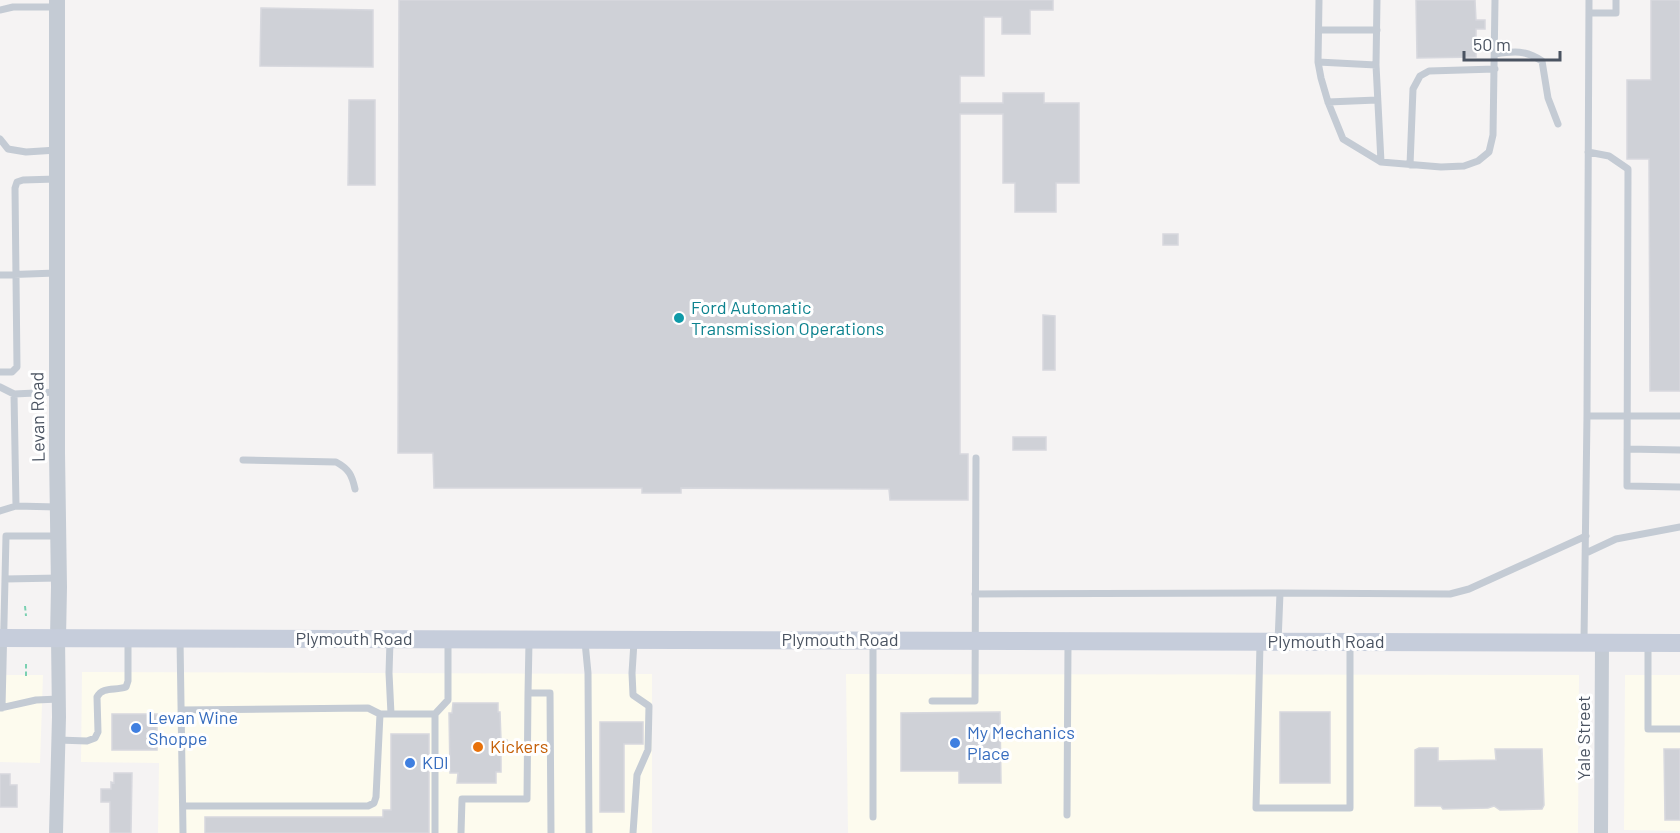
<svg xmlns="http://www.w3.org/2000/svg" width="1680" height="833" font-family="Barlow,sans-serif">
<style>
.commercial{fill:#fdfbee}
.building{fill:#cfd1d7;stroke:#d7d8de;stroke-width:1.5}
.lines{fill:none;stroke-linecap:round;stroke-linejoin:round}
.path{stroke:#7ad0b1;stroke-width:2;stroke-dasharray:4.5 3;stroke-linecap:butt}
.service{stroke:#c4cbd4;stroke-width:7}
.minor{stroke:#c4cbd4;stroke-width:14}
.tertiary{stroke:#c4cbd4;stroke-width:16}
.secondary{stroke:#c6cddb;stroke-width:18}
.culture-dot{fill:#0f9aa8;stroke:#fff;stroke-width:2}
.shop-dot{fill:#3f7fe0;stroke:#fff;stroke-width:2}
.food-dot{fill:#e8710a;stroke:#fff;stroke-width:2}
.labels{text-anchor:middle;stroke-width:6;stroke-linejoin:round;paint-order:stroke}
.culture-label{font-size:18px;fill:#0d838f;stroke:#fff;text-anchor:start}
.street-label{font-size:18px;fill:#4a5361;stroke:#fff}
.shop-label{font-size:18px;fill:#366cbe;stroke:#fff;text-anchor:start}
.food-label{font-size:18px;fill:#c56008;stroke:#fff;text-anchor:start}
</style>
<rect width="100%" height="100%" fill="#f5f3f3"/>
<path class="commercial" d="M 82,672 L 652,674 L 652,833 L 158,833 L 159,763 L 81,762 Z
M 846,674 L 1579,675 L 1578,833 L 848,833 Z
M 0,675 L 43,675 L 40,763 L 0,762 Z
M 1625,675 L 1680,675 L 1680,831 L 1624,830 Z"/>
<path class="building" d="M 399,0 L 1053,0 L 1053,10 L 1030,10 L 1030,34 L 1002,34 L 1002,17 L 984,17 L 984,76 L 960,76 L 960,103 L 1003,103 L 1003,93 L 1044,93 L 1044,103 L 1079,103 L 1079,183 L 1056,183 L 1056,212 L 1015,212 L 1015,183 L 1003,183 L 1003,114 L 960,114 L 960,454 L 968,454 L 968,500 L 890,500 L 889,489 L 681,488 L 681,493 L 642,493 L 642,488 L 434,488 L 433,453 L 398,453 Z
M 1416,0 L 1475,0 L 1476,20 L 1485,20 L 1485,29 L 1476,29 L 1476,57 L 1417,58 Z
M 1651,0 L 1680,0 L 1680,391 L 1650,391 L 1649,159 L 1627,159 L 1627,80 L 1651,80 Z
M 261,8 L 373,10 L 373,67 L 260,66 Z
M 349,100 L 375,100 L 375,185 L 348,185 Z
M 1163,234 L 1178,234 L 1178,245 L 1163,245 Z
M 1043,315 L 1055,316 L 1055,370 L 1043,370 Z
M 1013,437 L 1046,437 L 1046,450 L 1013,450 Z
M 453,703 L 498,703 L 498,712 L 500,712 L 501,740 L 507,740 L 507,754 L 501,754 L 501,772 L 496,772 L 496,783 L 457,783 L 458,773 L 450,773 L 449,713 L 452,713 Z
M 1000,712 L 1001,783 L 959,783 L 959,771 L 901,771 L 901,713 Z
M 1280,712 L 1330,712 L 1330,783 L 1280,783 Z
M 112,714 L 157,714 L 157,750 L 112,750 Z
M 600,722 L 643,722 L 643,744 L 624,744 L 624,812 L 600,812 Z
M 391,734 L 429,734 L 429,833 L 205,833 L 205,817 L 383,817 L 383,810 L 391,810 Z
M 1419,748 L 1438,748 L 1438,761 L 1496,760 L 1495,749 L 1542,749 L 1544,805 L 1542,809 L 1500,810 L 1494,806 L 1488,808 L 1443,809 L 1441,806 L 1415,806 L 1415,750 Z
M 1664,749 L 1680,749 L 1680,820 L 1665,820 Z
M 114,773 L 132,773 L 131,833 L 110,833 L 110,802 L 101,802 L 101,789 L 111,789 L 111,782 L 114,783 Z
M 0,774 L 10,774 L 10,785 L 17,785 L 17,807 L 0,807 Z"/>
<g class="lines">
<path class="path" d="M 25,606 L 26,616
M 26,676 L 26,662"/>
<path class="service" d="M 1319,0 L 1318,62 L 1321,78 L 1328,102 L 1343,139 L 1381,162 L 1441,167 L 1464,166 L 1478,161 L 1489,152 L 1493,135 L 1495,0
M 1377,0 L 1376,65 L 1381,162
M 0,10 L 13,7 L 57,7
M 1589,13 L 1616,13 L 1616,0
M 1319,30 L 1377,30
M 1495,54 C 1514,51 1526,50 1542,61 L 1548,98 L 1558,124
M 1318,62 L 1376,65
M 1328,102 L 1377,100
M 0,139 L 8,149 L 26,152 L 57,150
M 1588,152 L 1609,156 L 1628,169 L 1627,486 L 1680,487
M 1410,165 L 1413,89 L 1420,76 L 1429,71 L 1495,69
M 0,275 L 56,273
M 0,372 L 12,372 L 17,367 L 15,188 L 17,182 L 23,180 L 56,179
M 0,387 L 14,394 L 57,392
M 14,394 L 16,506
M 1587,416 L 1680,416
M 1627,449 L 1680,450
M 243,460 L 336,462 C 349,469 352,475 355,489
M 0,511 L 16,506 L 57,507
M 1586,553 L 1616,539 L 1680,527
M 5,579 L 6,536 L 59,536
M 1280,593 L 1450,594 L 1469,589 L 1586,536
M 975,594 L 1280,593 L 1278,642
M 180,639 L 183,833
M 1584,640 L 1587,416 L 1589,0
M 390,641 L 389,673 L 391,714
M 585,642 L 588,673 L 589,833
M 1260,644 L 1256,808 L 1350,808 L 1350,644
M 1648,645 L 1648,729 L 1680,729
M 528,693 L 529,642
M 932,701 L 975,701 L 976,458
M 0,708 L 36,700 L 59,699
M 2,708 L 5,579 L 59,578
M 181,710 L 368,708 L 380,714
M 435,714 L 448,700 L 448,641
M 58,740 L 87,741 L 95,738 L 98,732 L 97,697 C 103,686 115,691 126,687 L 128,681 L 128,639
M 183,806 L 368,806 L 374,803 L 376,797 L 380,714 L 435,714 L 435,833
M 1067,815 L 1068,643
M 873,817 L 873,643
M 461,833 L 462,799 L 527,799 L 528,693 L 550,693 L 551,833
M 633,833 L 637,775 L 648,750 L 649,706 L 633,695 L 632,673 L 634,642"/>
<path class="minor" d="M 56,833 L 59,717 L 58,638
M 1601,833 L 1602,643"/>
<path class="tertiary" d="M 57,0 L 57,453 L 59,587 L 58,638"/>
<path class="secondary" d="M 0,638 L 1680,643"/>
</g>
<circle class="culture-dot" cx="679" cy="318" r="6"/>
<g class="shop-dot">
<circle cx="136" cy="728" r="6"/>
<circle cx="955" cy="743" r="6"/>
<circle cx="410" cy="763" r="6"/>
</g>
<circle class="food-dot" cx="478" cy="747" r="6"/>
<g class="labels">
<g class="culture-label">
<text x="691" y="314">Ford Automatic<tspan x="691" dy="21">Transmission Operations</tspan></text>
</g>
<g class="street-label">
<text transform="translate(38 417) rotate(-91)" y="6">Levan Road</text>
<text x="354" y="645">Plymouth Road</text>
<text x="840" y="646">Plymouth Road</text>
<text x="1326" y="648">Plymouth Road</text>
<text transform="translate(1584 738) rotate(-90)" y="6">Yale Street</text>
</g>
<g class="shop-label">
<text x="148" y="724">Levan Wine<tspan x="148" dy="21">Shoppe</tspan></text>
<text x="967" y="739">My Mechanics<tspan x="967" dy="21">Place</tspan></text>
<text x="422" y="769">KDI</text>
</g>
<g class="food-label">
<text x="490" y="753">Kickers</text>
</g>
</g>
<path d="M1464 51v9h96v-9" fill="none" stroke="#4a5361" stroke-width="3"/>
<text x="1473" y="51" font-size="18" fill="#4a5361" stroke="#ffffff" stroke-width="4.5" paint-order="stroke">50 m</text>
</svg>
